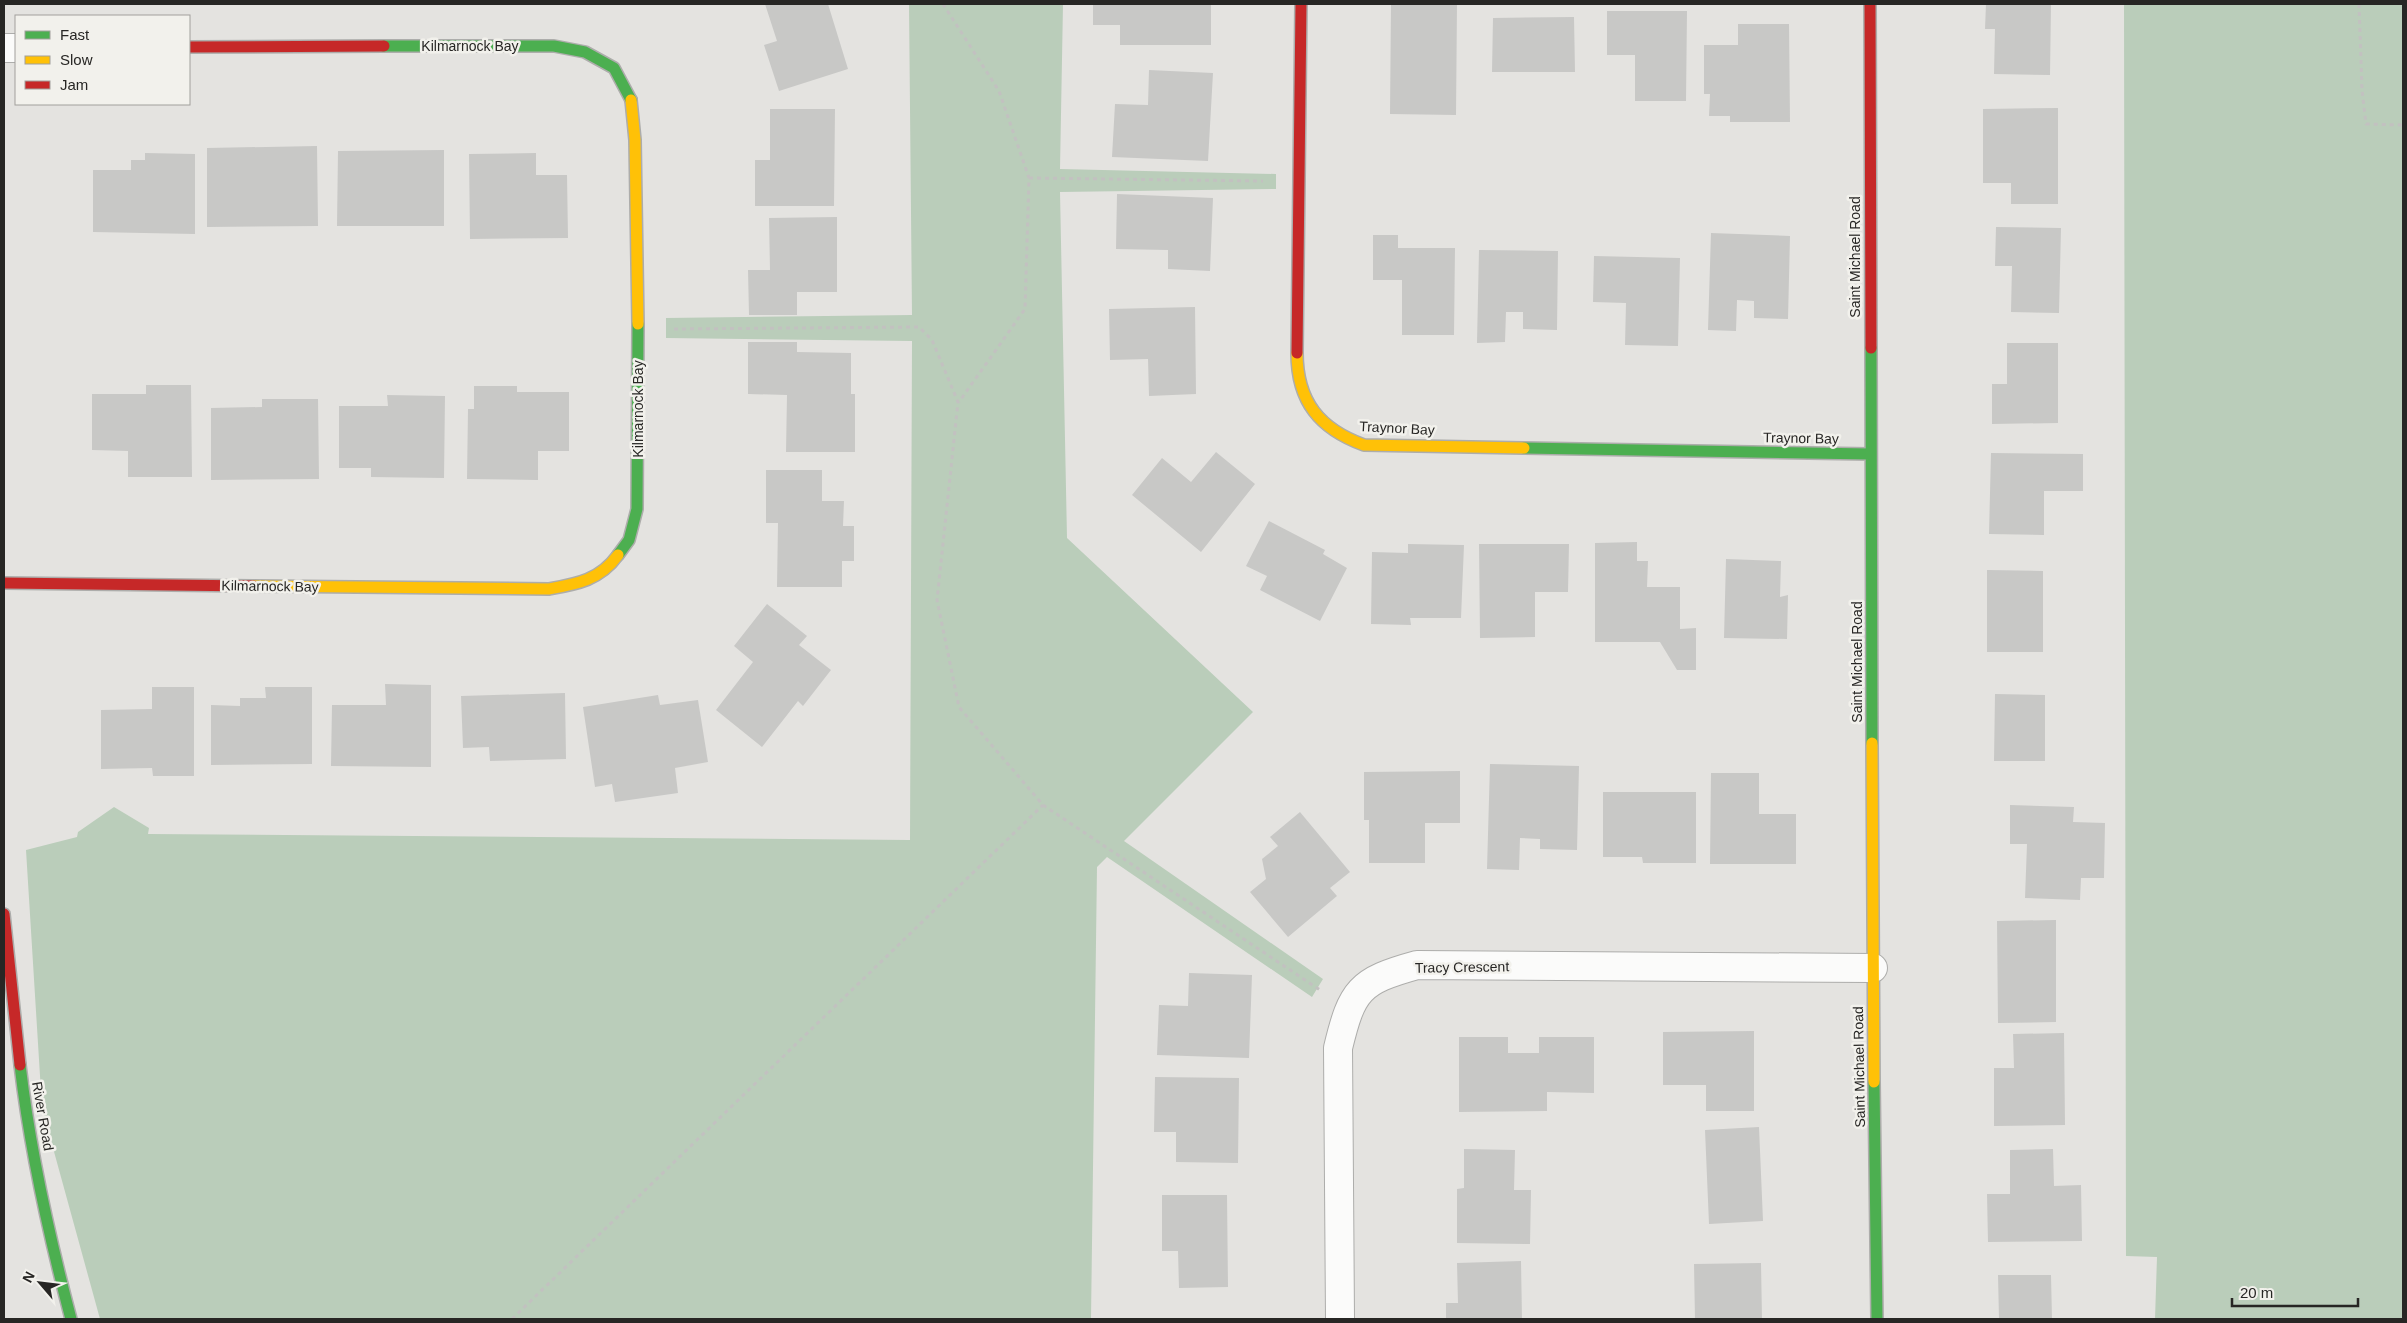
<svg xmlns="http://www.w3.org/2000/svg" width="2407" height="1323" font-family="Arial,sans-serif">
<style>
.green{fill:#bacdba}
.building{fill:#c8c8c6}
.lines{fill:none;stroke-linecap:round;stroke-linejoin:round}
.street-casing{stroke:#adadab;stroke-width:30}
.fast-casing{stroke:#adadab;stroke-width:14}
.slow-casing{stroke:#adadab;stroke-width:14}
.jam-casing{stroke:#adadab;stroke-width:14}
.path{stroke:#c2c1c0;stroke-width:3;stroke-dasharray:4 4;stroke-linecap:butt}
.street{stroke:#fbfbfa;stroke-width:28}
.fast{stroke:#4caf50;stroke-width:11}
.slow{stroke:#ffc107;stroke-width:11}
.jam{stroke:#c62828;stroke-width:11}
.labels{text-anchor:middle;stroke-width:5;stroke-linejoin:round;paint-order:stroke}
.street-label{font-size:14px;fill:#272624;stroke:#f2f1ec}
</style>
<rect width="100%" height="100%" fill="#e4e3e0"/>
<path class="green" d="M 909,4 L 1063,4 L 1060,169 L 1276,174 L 1276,189 L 1060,192 L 1067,538 L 1253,712 L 1124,841 L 1323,979 L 1312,997 L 1107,857 L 1097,867 L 1091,1319 L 100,1319 L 42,1108 L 26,850 L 77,837 L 78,832 L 114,807 L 149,828 L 148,834 L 910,840 L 912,341 L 666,338 L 666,318 L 912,315 Z
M 2124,4 L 2403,4 L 2403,1319 L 2155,1319 L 2157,1257 L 2126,1256 Z"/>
<path class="building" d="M 765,4 L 828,4 L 848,69 L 779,91 L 764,45 L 777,41 Z
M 1093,4 L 1211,4 L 1211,45 L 1120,45 L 1120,25 L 1093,25 Z
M 1391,4 L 1457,4 L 1456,115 L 1390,114 Z
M 1986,4 L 2051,4 L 2050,75 L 1994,74 L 1995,29 L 1985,29 Z
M 1607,11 L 1687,11 L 1686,101 L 1635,101 L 1635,55 L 1607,55 Z
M 1574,17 L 1575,72 L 1492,72 L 1493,18 Z
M 1738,24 L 1789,24 L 1790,122 L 1730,122 L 1730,116 L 1709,116 L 1710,94 L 1704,94 L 1704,45 L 1738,45 Z
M 1149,70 L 1213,73 L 1208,161 L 1112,157 L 1115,104 L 1148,105 Z
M 2058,108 L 2058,204 L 2011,204 L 2011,183 L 1983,183 L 1983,109 Z
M 770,109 L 835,109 L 834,206 L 755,206 L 755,160 L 770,160 Z
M 317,146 L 318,226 L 207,227 L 207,148 Z
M 444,150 L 444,226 L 337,226 L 338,151 Z
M 145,153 L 195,154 L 195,234 L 93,232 L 93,170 L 131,170 L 131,160 L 145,160 Z
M 536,153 L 536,175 L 567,175 L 568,238 L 470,239 L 469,154 Z
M 1117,194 L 1213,198 L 1210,271 L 1168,269 L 1168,250 L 1116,249 Z
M 837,217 L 837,292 L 797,292 L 797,315 L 749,315 L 748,270 L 770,270 L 769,218 Z
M 1996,227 L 2061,228 L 2059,313 L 2011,312 L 2012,266 L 1995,266 Z
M 1711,233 L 1790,236 L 1788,319 L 1754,318 L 1754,301 L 1737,300 L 1736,331 L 1708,330 Z
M 1373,235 L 1398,235 L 1398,248 L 1455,248 L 1454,335 L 1402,335 L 1402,280 L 1373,280 Z
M 1479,250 L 1558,251 L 1557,330 L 1523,329 L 1523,312 L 1506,312 L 1505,342 L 1477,343 Z
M 1594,256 L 1680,258 L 1678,346 L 1625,345 L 1626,303 L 1593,302 Z
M 1195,307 L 1196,394 L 1149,396 L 1148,359 L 1110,360 L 1109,309 Z
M 748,342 L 797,342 L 797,352 L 851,353 L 851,394 L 855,394 L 855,452 L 786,452 L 787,395 L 748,394 Z
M 2007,343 L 2058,343 L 2058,423 L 1992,424 L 1992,384 L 2007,384 Z
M 146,385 L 191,385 L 192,477 L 128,477 L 128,451 L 92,450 L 92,394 L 146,394 Z
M 474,386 L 517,386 L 517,392 L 569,392 L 569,451 L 538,451 L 538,480 L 467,479 L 468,409 L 474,409 Z
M 387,395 L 445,396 L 444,478 L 371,477 L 371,468 L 339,468 L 339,406 L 388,406 Z
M 262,399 L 318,399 L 319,479 L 211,480 L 211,408 L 262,407 Z
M 1216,452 L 1255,484 L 1201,552 L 1132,495 L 1162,458 L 1191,482 Z
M 1991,453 L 2083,454 L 2083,491 L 2044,491 L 2044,535 L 1989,534 Z
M 766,470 L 822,470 L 822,501 L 844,501 L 843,526 L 854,526 L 854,561 L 842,561 L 842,587 L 777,587 L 778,523 L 766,523 Z
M 1269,521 L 1325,550 L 1323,554 L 1347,568 L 1320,621 L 1260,590 L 1267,576 L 1246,566 Z
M 1637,542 L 1637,561 L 1648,561 L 1647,587 L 1680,587 L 1680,629 L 1696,628 L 1696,670 L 1677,670 L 1660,642 L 1595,642 L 1595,543 Z
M 1408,544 L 1464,545 L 1461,618 L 1410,618 L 1411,625 L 1371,624 L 1372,552 L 1408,553 Z
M 1479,544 L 1569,544 L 1568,592 L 1535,592 L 1535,637 L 1480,638 Z
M 1726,559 L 1781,561 L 1780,597 L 1788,595 L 1787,639 L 1724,638 Z
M 1987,570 L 2043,571 L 2043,652 L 1987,652 Z
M 767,604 L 807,636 L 799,645 L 831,670 L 803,706 L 798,701 L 762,747 L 716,710 L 753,662 L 734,646 Z
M 385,684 L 431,685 L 431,767 L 331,766 L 332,705 L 386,705 Z
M 152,687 L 194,687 L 194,776 L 153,776 L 152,768 L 101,769 L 101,710 L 152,709 Z
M 265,687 L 312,687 L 312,764 L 211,765 L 211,705 L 240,706 L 240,698 L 266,698 Z
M 565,693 L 566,759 L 490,761 L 489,747 L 463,748 L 461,696 Z
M 1995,694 L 2045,695 L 2045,761 L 1994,761 Z
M 658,695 L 660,705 L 698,700 L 708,762 L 675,768 L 678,793 L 615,802 L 612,784 L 595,787 L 583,707 Z
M 1490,764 L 1579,766 L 1577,850 L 1540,849 L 1540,839 L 1520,838 L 1519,870 L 1487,869 Z
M 1460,771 L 1460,823 L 1425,823 L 1425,863 L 1369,863 L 1369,820 L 1364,820 L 1364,772 Z
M 1711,773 L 1759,773 L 1759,814 L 1796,814 L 1796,864 L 1710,864 Z
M 1603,792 L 1696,792 L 1696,863 L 1643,863 L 1642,857 L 1603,857 Z
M 2010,805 L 2074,807 L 2073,822 L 2105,823 L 2104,878 L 2081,878 L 2080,900 L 2025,898 L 2027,844 L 2010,844 Z
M 1300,812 L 1350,872 L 1330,888 L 1337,896 L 1288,937 L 1250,892 L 1266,879 L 1262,859 L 1278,846 L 1270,837 Z
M 2056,920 L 2056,1022 L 1998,1023 L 1997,921 Z
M 1189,973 L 1252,975 L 1249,1058 L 1157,1055 L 1159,1005 L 1188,1006 Z
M 1754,1031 L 1754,1111 L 1706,1111 L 1706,1085 L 1663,1085 L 1663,1032 Z
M 2064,1033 L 2065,1125 L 1994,1126 L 1994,1068 L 2014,1068 L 2013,1034 Z
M 1459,1037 L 1508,1037 L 1508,1053 L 1539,1053 L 1539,1037 L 1594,1037 L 1594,1093 L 1547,1092 L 1547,1111 L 1459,1112 Z
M 1155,1077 L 1239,1078 L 1238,1163 L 1176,1162 L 1176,1132 L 1154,1132 Z
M 1759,1127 L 1763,1221 L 1709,1224 L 1705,1130 Z
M 1464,1149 L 1515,1150 L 1514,1190 L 1531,1190 L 1530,1244 L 1457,1243 L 1457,1189 L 1464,1188 Z
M 2053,1149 L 2054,1186 L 2081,1185 L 2082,1241 L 1988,1242 L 1987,1194 L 2010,1194 L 2010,1150 Z
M 1162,1195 L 1227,1195 L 1228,1287 L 1179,1288 L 1178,1251 L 1162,1251 Z
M 1521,1261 L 1522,1319 L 1446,1319 L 1446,1303 L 1458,1303 L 1457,1263 Z
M 1761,1263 L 1762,1319 L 1695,1319 L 1694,1264 Z
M 1998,1275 L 2051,1275 L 2052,1319 L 1999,1319 Z"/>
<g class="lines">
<defs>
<path id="street" d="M 4,48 L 16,48
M 1340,1319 L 1338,1048 C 1352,990 1359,981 1417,965 L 1873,968"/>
<path id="fast" d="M 384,46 L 554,46 L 585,52 L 614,68 L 631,100
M 1871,348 L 1872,743
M 1524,448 L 1870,454
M 618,555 L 629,540 L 637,509 L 638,324
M 20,1065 C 30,1150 49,1236 71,1319
M 1874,1082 L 1877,1319"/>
<path id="slow" d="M 631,100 L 635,140 L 638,324
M 1297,353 C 1297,402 1320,429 1364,445 L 1524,448
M 253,586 L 549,589 C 577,584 600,580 618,555
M 1872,743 L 1874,1082"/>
<path id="jam" d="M 1870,4 L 1871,348
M 189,47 L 384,46
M 1297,353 L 1301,4
M 4,583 L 253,586
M 4,914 L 20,1065"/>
</defs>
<use href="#street" class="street-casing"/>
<use href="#fast" class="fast-casing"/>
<use href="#slow" class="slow-casing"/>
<use href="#jam" class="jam-casing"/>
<path class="path" d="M 943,4 L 999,91 L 1029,178 L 1025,309 L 959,402
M 2359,4 L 2362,90 L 2366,124 L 2403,125
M 1029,178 L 1263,181
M 674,329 L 919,327 L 932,340 L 958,402 L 937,600 L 959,707 L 1043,805 L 1320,990
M 512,1319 L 1043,805"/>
<use href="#street" class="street"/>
<use href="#fast" class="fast"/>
<use href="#slow" class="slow"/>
<use href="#jam" class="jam"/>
</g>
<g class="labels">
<g class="street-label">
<text x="470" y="51">Kilmarnock Bay</text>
<text transform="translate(1855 257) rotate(-90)" y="5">Saint Michael Road</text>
<text transform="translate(638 409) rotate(-90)" y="5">Kilmarnock Bay</text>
<text transform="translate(1397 428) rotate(3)" y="5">Traynor Bay</text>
<text transform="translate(1801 438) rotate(1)" y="5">Traynor Bay</text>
<text transform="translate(270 586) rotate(1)" y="5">Kilmarnock Bay</text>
<text transform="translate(1857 662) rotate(-90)" y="5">Saint Michael Road</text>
<text transform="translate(1462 967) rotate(-1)" y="5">Tracy Crescent</text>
<text transform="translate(1859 1067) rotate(-91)" y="5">Saint Michael Road</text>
<text transform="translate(43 1116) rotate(80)" y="5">River Road</text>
</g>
</g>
<rect width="2407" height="1323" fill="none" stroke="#272624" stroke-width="10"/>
<rect x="15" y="15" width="175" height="90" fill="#f2f1ec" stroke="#a1a09c"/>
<rect x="25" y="31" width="25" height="8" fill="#4caf50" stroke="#a1a09c"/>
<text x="60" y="40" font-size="15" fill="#272624">Fast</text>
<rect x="25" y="56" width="25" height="8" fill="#ffc107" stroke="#a1a09c"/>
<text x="60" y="65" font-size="15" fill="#272624">Slow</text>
<rect x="25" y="81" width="25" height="8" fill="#c62828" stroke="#a1a09c"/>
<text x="60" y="90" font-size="15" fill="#272624">Jam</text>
<g transform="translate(40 1283) rotate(298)" stroke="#f2f1ec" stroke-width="4" paint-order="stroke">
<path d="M0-4L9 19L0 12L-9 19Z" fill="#272624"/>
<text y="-8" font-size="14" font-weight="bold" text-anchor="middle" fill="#272624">N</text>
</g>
<path d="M2232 1298v8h126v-8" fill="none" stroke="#272624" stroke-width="2.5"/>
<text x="2240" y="1298" font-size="15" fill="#272624" stroke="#f2f1ec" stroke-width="4" paint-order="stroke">20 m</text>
</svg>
